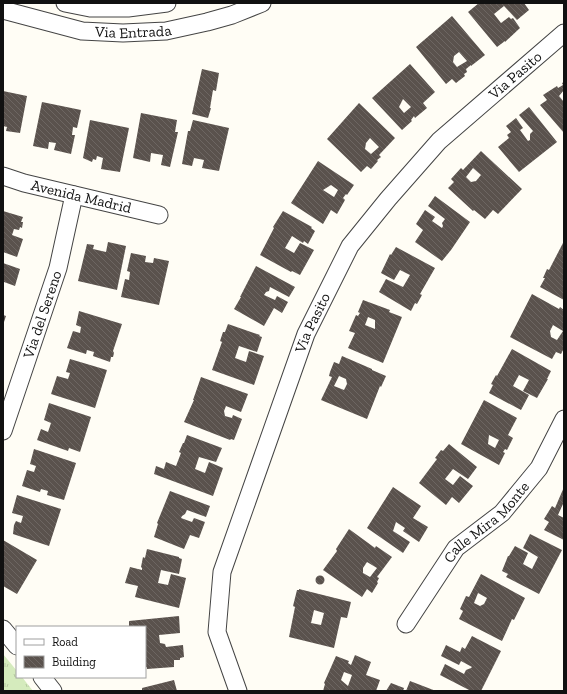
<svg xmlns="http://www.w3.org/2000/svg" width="567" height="694" font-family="'Zilla Slab',serif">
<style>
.grass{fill:url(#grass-tufts)}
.building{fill:url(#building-back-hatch);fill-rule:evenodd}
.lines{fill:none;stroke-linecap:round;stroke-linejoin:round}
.minor-casing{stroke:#444;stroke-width:19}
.minor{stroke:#fff;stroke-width:17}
.labels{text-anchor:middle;stroke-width:4;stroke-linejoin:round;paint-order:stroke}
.street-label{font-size:15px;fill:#111;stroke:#fff}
</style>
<defs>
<pattern id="grass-tufts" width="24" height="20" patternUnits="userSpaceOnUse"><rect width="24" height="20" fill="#d5ebbd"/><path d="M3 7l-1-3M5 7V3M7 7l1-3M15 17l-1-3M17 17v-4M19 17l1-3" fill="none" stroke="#b6c8a1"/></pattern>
<pattern id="building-back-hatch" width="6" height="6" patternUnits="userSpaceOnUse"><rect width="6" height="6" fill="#5a524d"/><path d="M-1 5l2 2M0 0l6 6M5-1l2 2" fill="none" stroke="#6d6662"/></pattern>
</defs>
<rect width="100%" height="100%" fill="#fffdf5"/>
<path class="grass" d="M 3,654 L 17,671 L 17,677 L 22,677 L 33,691 L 3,691 Z"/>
<path class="building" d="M 479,3 L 524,3 L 529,10 L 517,20 L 504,6 L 494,14 L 501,23 L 509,17 L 511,19 L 513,18 L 520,28 L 505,42 L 505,41 L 497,47 L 468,12 Z
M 452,16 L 485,55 L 471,66 L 471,65 L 466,69 L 467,72 L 464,74 L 465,76 L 456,83 L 452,79 L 446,84 L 416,47 ZM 459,52 L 467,61 L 457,67 L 453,62 L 454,56 Z
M 410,64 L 435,92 L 423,103 L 427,108 L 415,118 L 414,116 L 411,120 L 412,121 L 402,130 L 372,98 ZM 403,99 L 411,107 L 404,113 L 399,107 Z
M 202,69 L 219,73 L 216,91 L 213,90 L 210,108 L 211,108 L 208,118 L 192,114 Z
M 564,82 L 564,90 L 559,96 L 564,102 L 564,133 L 540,105 L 547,100 L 543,95 L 557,86 L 558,88 L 563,85 L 562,83 Z
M 3,91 L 27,96 L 20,133 L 6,131 L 7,127 L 3,126 Z
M 42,102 L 81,110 L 77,128 L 73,127 L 72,135 L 75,135 L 71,154 L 54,150 L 56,143 L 49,142 L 48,149 L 33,146 Z
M 359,103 L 395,138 L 379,155 L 381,157 L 377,160 L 378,161 L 371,169 L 367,166 L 361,172 L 327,139 ZM 370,138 L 379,147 L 371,154 L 365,149 L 366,143 Z
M 529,107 L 557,142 L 519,172 L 498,147 L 509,138 L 507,135 L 511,132 L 506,126 L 516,118 L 523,128 L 520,130 L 528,141 L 530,140 L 530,134 L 533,131 L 519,115 Z
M 141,113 L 177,120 L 175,132 L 178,132 L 170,167 L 161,165 L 163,155 L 151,153 L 150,162 L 133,158 Z
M 90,120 L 129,128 L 120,172 L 101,169 L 103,158 L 97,156 L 96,160 L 93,159 L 92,162 L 83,158 Z
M 193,120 L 229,128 L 219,171 L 202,168 L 204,160 L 194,158 L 192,166 L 182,164 L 188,131 L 190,131 Z
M 481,151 L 522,189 L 498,214 L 493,210 L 485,219 L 474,210 L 473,211 L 448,188 L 454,182 L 451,179 L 461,168 L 463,170 ZM 473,168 L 481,175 L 476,181 L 471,182 L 466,177 Z
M 318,161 L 354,185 L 347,195 L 346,194 L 343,198 L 345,200 L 337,214 L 331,210 L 323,224 L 291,203 ZM 331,185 L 338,190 L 334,197 L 323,190 Z
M 435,196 L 470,222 L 451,250 L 442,261 L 415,242 L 423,230 L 416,224 L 425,210 L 435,217 L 432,221 L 442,228 L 443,226 L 442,223 L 445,219 L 428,206 Z
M 3,211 L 23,217 L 21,222 L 23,222 L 22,228 L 20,227 L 19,230 L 14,229 L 12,235 L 23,239 L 17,257 L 3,252 Z
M 283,211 L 312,227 L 311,228 L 315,231 L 308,244 L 304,241 L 303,243 L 292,236 L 285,248 L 294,253 L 300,243 L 314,250 L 300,275 L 292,271 L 291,272 L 260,255 L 274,228 L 273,227 Z
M 564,241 L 564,300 L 540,287 L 545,278 L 543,278 L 547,269 L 549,270 Z
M 108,242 L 126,246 L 117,290 L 78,281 L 87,244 L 94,245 L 93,249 L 106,252 Z
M 396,247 L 435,268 L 420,294 L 422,295 L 417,304 L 415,303 L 411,311 L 379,292 L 386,279 L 403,287 L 410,275 L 400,270 L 394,280 L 381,273 L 390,254 L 391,255 Z
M 131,253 L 146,256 L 145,262 L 153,263 L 154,258 L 169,261 L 159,305 L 121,297 L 125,279 L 129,280 L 130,272 L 127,271 Z
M 3,263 L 20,269 L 15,286 L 4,282 L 3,285 Z
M 256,266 L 295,287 L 289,297 L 270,287 L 269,291 L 266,292 L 264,295 L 275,300 L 277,296 L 288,302 L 282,313 L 274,308 L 264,326 L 234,309 L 241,297 L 240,297 Z
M 532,294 L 559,309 L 560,307 L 564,310 L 564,348 L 561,354 L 556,352 L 552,359 L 510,337 ZM 553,325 L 563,331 L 557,340 L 551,337 L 550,331 Z
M 363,300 L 390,310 L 389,312 L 402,317 L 383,363 L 348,348 L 355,333 L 349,331 L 356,315 L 358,316 L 360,313 L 358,312 ZM 368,317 L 375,320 L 375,329 L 365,325 Z
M 79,311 L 122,324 L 113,351 L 114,353 L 113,357 L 111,357 L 110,362 L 93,356 L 94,352 L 87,350 L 86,354 L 67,348 L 73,331 L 80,333 L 81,327 L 76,325 Z
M 3,315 L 6,316 L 3,325 Z
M 228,324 L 260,335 L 259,336 L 262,337 L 257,352 L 239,346 L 235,358 L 246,362 L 249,351 L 264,356 L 254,385 L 212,370 L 222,342 L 220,341 L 223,332 L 225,332 Z
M 512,349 L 551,371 L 547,379 L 548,379 L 537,398 L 523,391 L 529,380 L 519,375 L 513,386 L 529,395 L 521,410 L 489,393 L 493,385 L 491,384 L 496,375 L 497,376 Z
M 342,356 L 372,369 L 372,370 L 386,376 L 381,387 L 380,386 L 367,419 L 321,400 L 332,377 L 329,376 L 330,372 L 334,362 L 339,364 ZM 339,376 L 346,379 L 347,384 L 344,390 L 334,386 Z
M 70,359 L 107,370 L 95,408 L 51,394 L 57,376 L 68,379 L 70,373 L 66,372 Z
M 201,377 L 248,394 L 241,412 L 226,406 L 224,411 L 225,416 L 232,418 L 233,415 L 242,419 L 234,440 L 231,439 L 230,440 L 184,422 L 194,400 L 193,400 Z
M 484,400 L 517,418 L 508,435 L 513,438 L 507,450 L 505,449 L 503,452 L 505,453 L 499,465 L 461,444 ZM 489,435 L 499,440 L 495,448 L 488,444 Z
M 49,403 L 91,417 L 80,452 L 69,448 L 68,451 L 37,440 L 41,429 L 48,432 L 51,423 L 44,420 Z
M 187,435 L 222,448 L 216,462 L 199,457 L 195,469 L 205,473 L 209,462 L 223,468 L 213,496 L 154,474 L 156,466 L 164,469 L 166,462 L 176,466 L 181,453 L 179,452 L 183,443 L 184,443 Z
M 449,444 L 477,467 L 468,479 L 453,469 L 445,479 L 453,485 L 460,476 L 473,486 L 459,503 L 452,497 L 446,505 L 419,483 L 437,459 L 435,458 L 441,450 L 443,451 Z
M 34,449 L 76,463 L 64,500 L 47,495 L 48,491 L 41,489 L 40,492 L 22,486 L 27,470 L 34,472 L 36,466 L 30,464 Z
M 393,487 L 421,506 L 413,518 L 428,527 L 419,542 L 403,531 L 405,528 L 396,522 L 393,531 L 410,542 L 403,553 L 367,528 Z
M 564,487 L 564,505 L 563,504 L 558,515 L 564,518 L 564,540 L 544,530 L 549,522 L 544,519 L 552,506 L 555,508 Z
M 170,491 L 210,506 L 206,517 L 187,510 L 185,514 L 182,516 L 181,518 L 192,522 L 194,518 L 205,522 L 199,538 L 190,535 L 184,549 L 154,537 L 158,524 L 157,523 Z
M 17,495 L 61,509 L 49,546 L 13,534 L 14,525 L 16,521 L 21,523 L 23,516 L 12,513 Z
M 349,529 L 375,548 L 376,546 L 392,557 L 377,577 L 379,578 L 377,582 L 378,583 L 372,593 L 367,589 L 362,597 L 323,570 L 337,551 L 336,549 ZM 367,562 L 377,568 L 370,577 L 363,573 L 363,568 Z
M 530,534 L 562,550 L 539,594 L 506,577 L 508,574 L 502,571 L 508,556 L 509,556 L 515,546 L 528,553 L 523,564 L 532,569 L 538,557 L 523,548 Z
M 3,540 L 37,560 L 17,594 L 3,586 Z
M 147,549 L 179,557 L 179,558 L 182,559 L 179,574 L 161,570 L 158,583 L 168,585 L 171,574 L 186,578 L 179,608 L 135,597 L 138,586 L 125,583 L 130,567 L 142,570 L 142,568 L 141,567 L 143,557 L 145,558 Z
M 481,574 L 525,598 L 514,620 L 512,619 L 502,641 L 459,619 L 463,611 L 460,609 L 466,596 L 469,597 ZM 478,593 L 487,598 L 484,604 L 480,606 L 474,603 Z
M315.5 580a4.5 4.5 0 1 1 9 0a4.5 4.5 0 1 1-9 0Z
M 299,589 L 351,602 L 347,618 L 341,617 L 334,648 L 289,637 L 295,607 L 293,606 L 297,590 L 299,590 ZM 314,610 L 324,613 L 321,625 L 311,623 Z
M 179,616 L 180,633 L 159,635 L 160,643 L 165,644 L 166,647 L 183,645 L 184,657 L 180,658 L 180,660 L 174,660 L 174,667 L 147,669 L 147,667 L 145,668 L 145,627 L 129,627 L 129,621 Z
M 472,636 L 501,651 L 481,691 L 471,691 L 440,675 L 445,664 L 464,674 L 466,670 L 471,668 L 472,667 L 461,661 L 459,665 L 441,656 L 446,645 L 460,652 L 462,647 L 465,649 Z
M 355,655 L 371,662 L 366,675 L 380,680 L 376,691 L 323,691 L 325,684 L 324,683 L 336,656 L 349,661 L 348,663 L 351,665 ZM 344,672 L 352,675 L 348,686 L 341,680 Z
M 174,680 L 177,691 L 142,691 L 142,688 Z
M 410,681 L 436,691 L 406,691 Z
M 391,683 L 404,688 L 403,691 L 386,691 Z"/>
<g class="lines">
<defs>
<g id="minor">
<path d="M 65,3 L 90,8 L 128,8 L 167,3"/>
<path id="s1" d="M 3,10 L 82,31 L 123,33 L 166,31 L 207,22 L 232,15 L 262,3"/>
<path id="s2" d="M 3,176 L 24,183 L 159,215"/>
<path id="s3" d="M 3,431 L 58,268 L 74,195"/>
<path id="s4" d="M 406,624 L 456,548 L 502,513 L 539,468 L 564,419"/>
<path d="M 3,629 L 17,646"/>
<path d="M 42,677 L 53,691"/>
<path id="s5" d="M 238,691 L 217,632 L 222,572 L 306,334 L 350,246 L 388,199 L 439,141 L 564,33"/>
</g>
</defs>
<use href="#minor" class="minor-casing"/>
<use href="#minor" class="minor"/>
</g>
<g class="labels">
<g class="street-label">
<text dy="5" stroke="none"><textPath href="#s1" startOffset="133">Via Entrada</textPath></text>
<text dy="5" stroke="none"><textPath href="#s5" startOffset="712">Via Pasito</textPath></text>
<text dy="5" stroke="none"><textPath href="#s2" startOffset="81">Avenida Madrid</textPath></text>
<text dy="5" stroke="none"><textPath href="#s3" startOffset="123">Via del Sereno</textPath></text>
<text dy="5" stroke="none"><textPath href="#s5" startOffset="388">Via Pasito</textPath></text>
<text dy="5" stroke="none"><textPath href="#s4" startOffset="131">Calle Mira Monte</textPath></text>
</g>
</g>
<rect width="567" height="694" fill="none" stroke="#111111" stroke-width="8"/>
<rect x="16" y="626" width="130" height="52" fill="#ffffff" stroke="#a0a0a0"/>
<rect x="24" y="639" width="20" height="6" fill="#ffffff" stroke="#a0a0a0"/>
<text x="52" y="646" font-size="12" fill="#111111">Road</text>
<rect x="24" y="656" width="20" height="12" fill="url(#building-back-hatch)" stroke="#a0a0a0"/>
<text x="52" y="666" font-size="12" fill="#111111">Building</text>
</svg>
